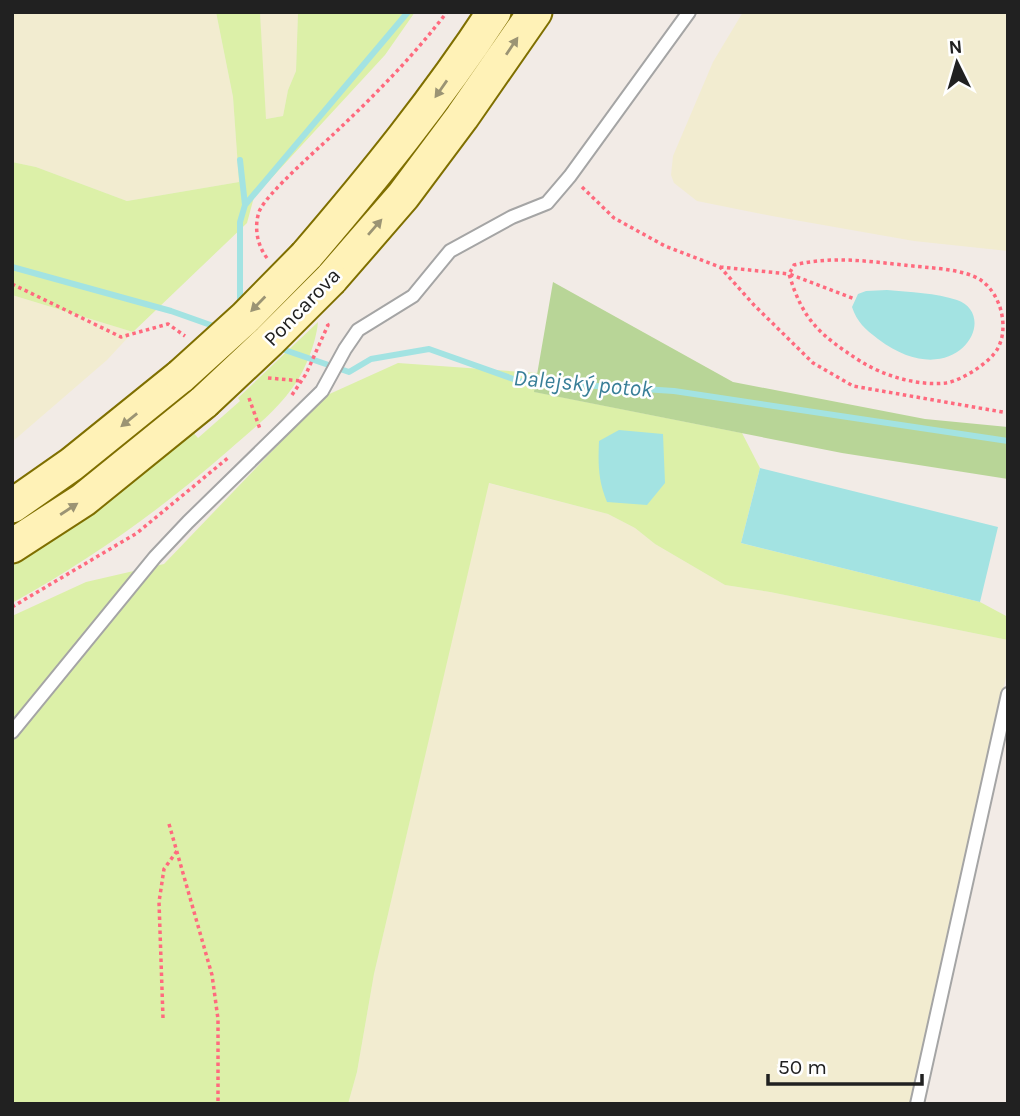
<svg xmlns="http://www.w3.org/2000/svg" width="1020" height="1116" font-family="Karla,sans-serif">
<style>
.farmland{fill:#f2ecd0}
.grass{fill:#dcf0a8}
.forest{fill:#b8d597}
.water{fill:#a3e3e2}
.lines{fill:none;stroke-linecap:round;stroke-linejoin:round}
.stream{stroke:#a3e3e2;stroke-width:6}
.lane-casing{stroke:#a5a5a5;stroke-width:16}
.secondary-casing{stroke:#7f6f00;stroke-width:37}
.path{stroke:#ff6a7e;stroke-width:3.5;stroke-dasharray:3.5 3.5;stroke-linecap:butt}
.lane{stroke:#fff;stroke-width:12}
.secondary{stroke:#fff2b7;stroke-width:33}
.secondary-bridge-casing{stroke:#7f6f00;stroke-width:37;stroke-linecap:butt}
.secondary-bridge{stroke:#fff2b7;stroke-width:33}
.oneway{fill:#9b9474}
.labels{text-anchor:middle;stroke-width:5;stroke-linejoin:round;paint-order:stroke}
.street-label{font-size:21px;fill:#212121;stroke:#fff}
.water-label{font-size:23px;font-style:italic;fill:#397f98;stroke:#fff}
</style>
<rect width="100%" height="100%" fill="#f2ebe6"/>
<path class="farmland" d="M 12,12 L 216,12 L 233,97 L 239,182 L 127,201 L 36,167 L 12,162 Z
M 260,12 L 298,12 L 296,71 L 288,90 L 283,116 L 265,119 Z
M 743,12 L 1008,12 L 1008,251 L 914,241 L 772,216 L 697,201 L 674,183 L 671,175 L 673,156 L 713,62 Z
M 12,295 L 133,332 L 107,360 L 12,442 Z
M 488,483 L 608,514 L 635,528 L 655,544 L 725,585 L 770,592 L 1008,640 L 1008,668 L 911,1104 L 348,1104 L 357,1072 L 374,974 Z"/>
<path class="grass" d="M 216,12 L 260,12 L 266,119 L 283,116 L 288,90 L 296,71 L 298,12 L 415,12 L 385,55 L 254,197 L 247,223 L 133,332 L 12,295 L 12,162 L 36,167 L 127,201 L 239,182 L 233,97 Z
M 318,322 C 316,344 304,374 290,391 C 274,413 249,432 229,450 C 162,509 90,560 12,603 L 12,562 L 192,431 L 198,438 L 240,401 L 238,398 Z
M 398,363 L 537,373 L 535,392 L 742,433 L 760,468 L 741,543 L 980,602 L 1008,617 L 1008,640 L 770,592 L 725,585 L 655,544 L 635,528 L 608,514 L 489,483 L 374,974 L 357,1072 L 348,1104 L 12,1104 L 12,616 L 86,582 L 164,564 L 325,396 Z"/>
<path class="forest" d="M 553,282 L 733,382 L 925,419 L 1008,427 L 1008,479 L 842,453 L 534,392 Z"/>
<path class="water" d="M 887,290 C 910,292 936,293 957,300 C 1002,316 955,397 878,339 C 865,329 857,322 852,307 L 858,294 L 866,291 Z
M 619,430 L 663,434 L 665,483 L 647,505 L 607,502 C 598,481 598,463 599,441 Z
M 760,468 L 998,527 L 980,602 L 741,543 Z"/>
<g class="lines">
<path class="stream" d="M 240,160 L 245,205
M 12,267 L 171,311 L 219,328
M 240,306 L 240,222 L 245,205 L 408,12
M 276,347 L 349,372 L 371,359 L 429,349 L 519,381 L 674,391 L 1008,441"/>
<defs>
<path id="lane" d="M 12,732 L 155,557 L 188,522 L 322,391 L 345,349 L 358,330 L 413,296 L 450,251 L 512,217 L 547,203 L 570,176 L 689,12
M 917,1104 L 1008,694"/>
<path id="secondary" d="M 306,256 C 373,178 437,99 494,12
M 331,279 L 403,196 L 462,117 L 535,12
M 12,506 L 72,464 L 181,376
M 12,546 L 83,500 L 204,402"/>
</defs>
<use href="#lane" class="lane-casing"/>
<use href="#secondary" class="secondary-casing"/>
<path class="path" d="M 582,187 L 614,218 L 665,246 L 720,267 L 754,305 L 813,363 L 853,386 L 1008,413
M 267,258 C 257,245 254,227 259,212 C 265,194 325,143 341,127 C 378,92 416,53 447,12
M 720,267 L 789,274 C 803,321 820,335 860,361 C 884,376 917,386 946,383 C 961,381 991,362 998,348 C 1009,327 1001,295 982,281 C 965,268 925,268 904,265 C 866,261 832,256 794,265 L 789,274 L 855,299
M 12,284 L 121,337 L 168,324 L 185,336
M 268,378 L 302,381
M 292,395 L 306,374 L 328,325 L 326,321
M 249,398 L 260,429
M 12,607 L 137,533 L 229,457
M 169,824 L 212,975 L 218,1019 L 218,1104
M 163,1018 L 159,902 L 164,869 L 177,851"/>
<use href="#lane" class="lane"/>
<use href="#secondary" class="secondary"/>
<defs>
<path id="secondary-bridge" d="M 181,376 L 245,318 L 306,256
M 204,402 L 269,341 L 331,279"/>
</defs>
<use href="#secondary-bridge" class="secondary-bridge-casing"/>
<use href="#secondary-bridge" class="secondary-bridge"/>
</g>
<defs><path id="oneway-solid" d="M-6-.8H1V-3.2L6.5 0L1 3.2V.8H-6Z" transform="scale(1.75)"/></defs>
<g class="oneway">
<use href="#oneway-solid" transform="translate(512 46) rotate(-56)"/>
<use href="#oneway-solid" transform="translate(441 89) rotate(125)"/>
<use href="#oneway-solid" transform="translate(375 227) rotate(-49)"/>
<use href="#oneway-solid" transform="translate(258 304) rotate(134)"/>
<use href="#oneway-solid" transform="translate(129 420) rotate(141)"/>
<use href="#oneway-solid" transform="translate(69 509) rotate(-33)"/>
</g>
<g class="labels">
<g class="street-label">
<text transform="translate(302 307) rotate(-46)" y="7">Poncarova</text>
</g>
<g class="water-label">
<text transform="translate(583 383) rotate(5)" y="8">Dalejský potok</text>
</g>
</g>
<rect width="1020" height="1116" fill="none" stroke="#212121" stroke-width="28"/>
<g transform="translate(957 63) rotate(355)" stroke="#ffffff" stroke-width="5" paint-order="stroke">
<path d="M0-5L12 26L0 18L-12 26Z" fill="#212121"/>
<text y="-10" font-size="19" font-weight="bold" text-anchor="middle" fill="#212121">N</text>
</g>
<path d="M768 1074v10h154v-10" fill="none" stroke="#212121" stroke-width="3.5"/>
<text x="778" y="1074" font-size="21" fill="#212121" stroke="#ffffff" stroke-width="5" paint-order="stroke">50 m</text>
</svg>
